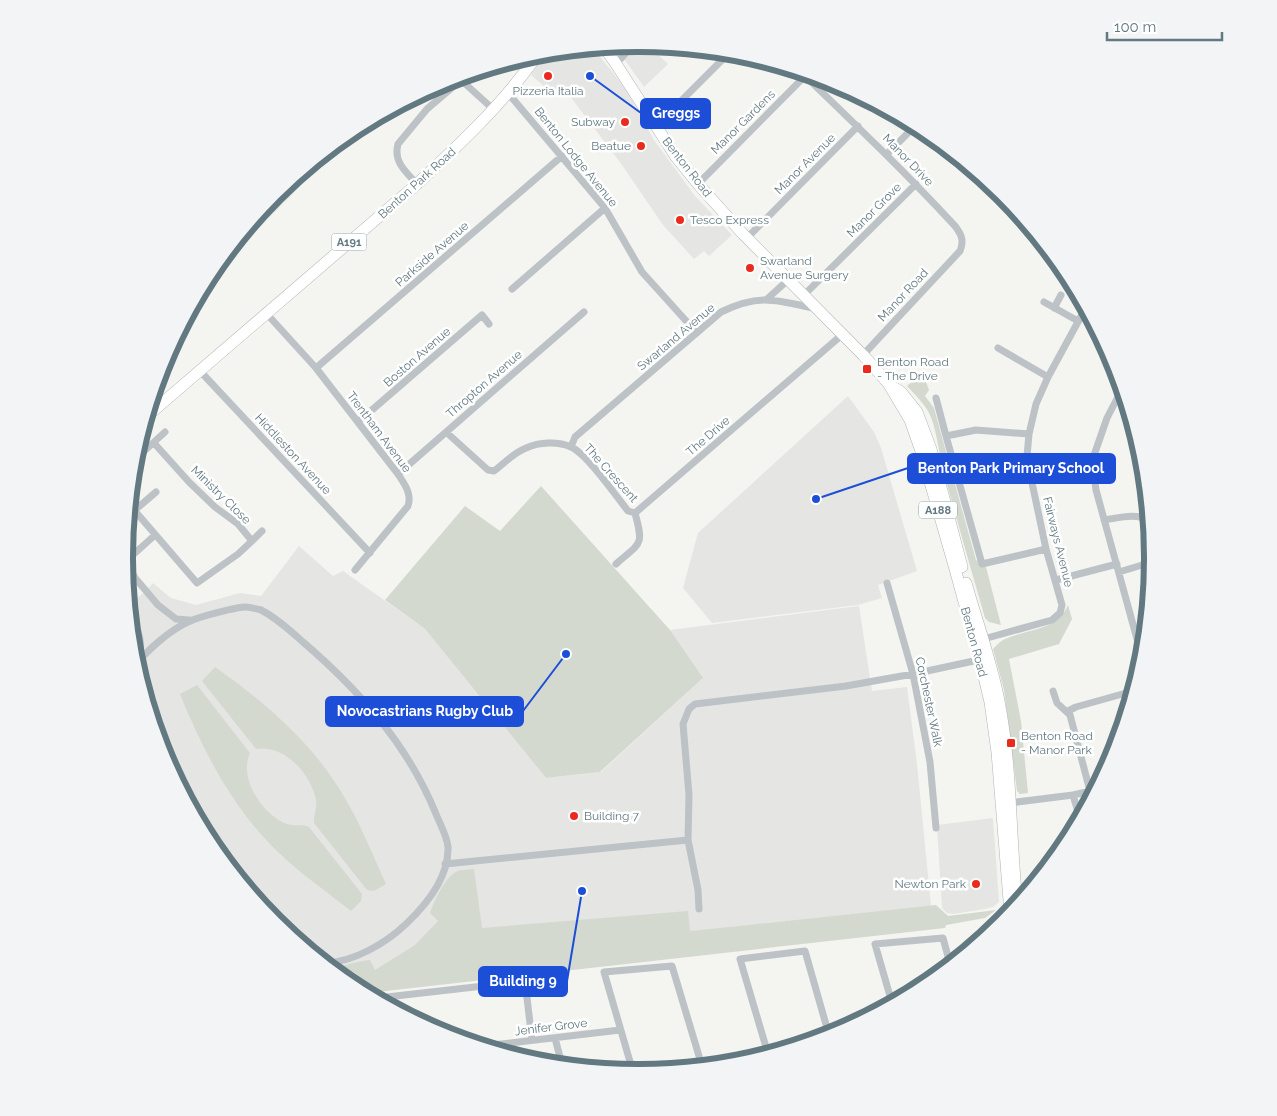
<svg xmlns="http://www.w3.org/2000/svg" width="1277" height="1116" font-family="Raleway,sans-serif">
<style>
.built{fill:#e5e5e3}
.green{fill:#d4d9cf}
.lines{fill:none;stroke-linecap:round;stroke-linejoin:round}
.primary-casing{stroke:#b0b6b9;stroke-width:12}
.street{stroke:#bcc2c5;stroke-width:7}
.primary{stroke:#fff;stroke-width:11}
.tram{stroke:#9ba5a9;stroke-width:1}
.poi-dot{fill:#e92a1c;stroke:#fff;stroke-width:2}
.labels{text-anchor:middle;stroke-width:5;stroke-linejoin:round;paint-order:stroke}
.shield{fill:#fff;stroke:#91a1a8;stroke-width:1}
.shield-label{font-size:11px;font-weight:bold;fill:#627982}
.poi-label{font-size:12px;fill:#627982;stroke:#fff;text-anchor:start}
.street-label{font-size:12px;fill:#627982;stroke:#fff}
.rim{fill:none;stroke:#627982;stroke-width:6}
.leader{fill:none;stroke:#1d4ed8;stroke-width:2}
.callout-dot{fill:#1d4ed8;stroke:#fff;stroke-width:2}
.callout{fill:#1d4ed8;stroke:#1d4ed8;stroke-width:2}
.callout-label{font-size:14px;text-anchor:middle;font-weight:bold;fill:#fff}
</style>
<rect width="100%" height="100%" fill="#f4f4f0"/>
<path class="built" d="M 638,44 L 648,45 L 668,64 L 644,87 L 615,46 Z
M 593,48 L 625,88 L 654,140 L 695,196 L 732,235 L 709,256 L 704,251 L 694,259 L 663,225 L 622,165 L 563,87 L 553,94 L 531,75 L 545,53 Z
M 350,133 L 331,155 L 256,231 L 213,270 L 275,194 Z
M 848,396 L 874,432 L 881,448 L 917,571 L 878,585 L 882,598 L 858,605 L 712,623 L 683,588 L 698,533 Z
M 299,546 L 333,576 L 343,571 L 425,629 L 546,778 L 601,772 L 702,679 L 670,630 L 859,606 L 872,691 L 907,687 L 917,764 L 931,906 L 393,962 L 364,979 L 347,981 L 275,921 L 211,843 L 163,755 L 134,658 L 129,604 L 146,591 L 153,583 L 171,598 L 196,605 L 240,593 L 261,596 Z
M 993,818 L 999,902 L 993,907 L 985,909 L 953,914 L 947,913 L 942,908 L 937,825 Z"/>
<path class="green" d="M 918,376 L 926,382 L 929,390 L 925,396 L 934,408 L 976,560 L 986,567 L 1001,625 L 989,622 L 985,618 C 971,569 957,521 944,473 C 940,457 936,426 929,413 C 924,403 915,395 907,386 Z
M 541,486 L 670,630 L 703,678 L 600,772 L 546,778 L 425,629 L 385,600 L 465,506 L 500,531 Z
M 1068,605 L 1072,619 L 1059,644 L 1009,659 L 1021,721 L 1028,793 L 1020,794 L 1017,791 L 1004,690 L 993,649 C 996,646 1000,641 1005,639 C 1027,629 1057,631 1068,605 Z
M 215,667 C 266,703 315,745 346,800 C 362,827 373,856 386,884 L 374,891 L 367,890 L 314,823 C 313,813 319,808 315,796 C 309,772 283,744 256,749 L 202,681 Z
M 197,685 L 250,753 C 239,778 260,810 282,822 C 294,828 300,823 309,827 L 362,894 L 361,901 L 351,911 C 327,892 301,874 279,853 C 233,809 204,753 180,694 Z
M 474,869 L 482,928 L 688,911 L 690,931 L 936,905 L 948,916 L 996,910 L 985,918 L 946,925 L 945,928 L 368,993 L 364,992 L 364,979 L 347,981 L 331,968 C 345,966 357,961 370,960 L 375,970 L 415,945 L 438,921 L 430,913 C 434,901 446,875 458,871 C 463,869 469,870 474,869 Z"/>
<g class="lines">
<defs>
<path id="primary" d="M 604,47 L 616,64 L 676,157 L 698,184 L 743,234 L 863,355 L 888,383 L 910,420 L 922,454 L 955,569 L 980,660 L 990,702 L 997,752 L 1010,912
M 893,387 L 901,392 L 917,412 L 931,449 L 962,567
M 146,417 L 417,184 C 460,144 504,103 538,54
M 966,583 C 977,622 991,660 999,701 C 1012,767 1010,836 1017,903"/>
</defs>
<use href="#primary" class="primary-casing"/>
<path class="street" d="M 616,64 L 634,44
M 801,72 C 854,123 905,172 955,226 C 962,235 964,241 960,251 L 863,355
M 461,80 L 493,109
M 508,93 L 605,208 L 642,272 L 697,333
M 680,102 L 729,53
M 887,154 L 915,126
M 417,184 C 406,172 393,162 398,144 L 427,109 L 461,80 L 462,77
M 698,184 L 805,76
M 747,238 L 858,126
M 512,289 L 605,208
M 804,295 L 916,184
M 767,299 L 788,280
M 1044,302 L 1078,321
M 1054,308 L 1061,295
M 266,313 L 316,368 L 398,474 C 405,485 412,494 408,506 L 355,570
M 998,348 L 1048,377
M 316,368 L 562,156
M 200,371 L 370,553
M 1122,389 L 1107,418 L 1092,461 L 1096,490 L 1137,639
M 936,398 L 946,436
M 358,422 L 482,315 L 489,324
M 446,432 L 488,470 L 494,471 C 505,463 513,453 526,448 C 539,442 558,441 571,447 C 587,454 616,496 628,511 L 635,513
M 1029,434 L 976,430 L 946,436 L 982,564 L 1046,549
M 571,447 L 575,437 L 721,312 C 760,293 776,300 817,309
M 141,454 L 165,432
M 398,474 L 584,312
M 135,511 L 197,583 L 238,554 L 252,541 L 238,524 L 215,507 L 189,482 L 154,443
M 128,516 L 156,492
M 1104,520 C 1118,518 1137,512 1149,521
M 252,541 L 262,531
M 125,562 L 155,535
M 616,564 C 641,542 644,546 635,513 L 843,334
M 125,566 L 158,605 L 176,619 L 189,620
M 1119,572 L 1152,562
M 1056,580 L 1117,564
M 887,583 L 913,674 L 930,762 L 936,828
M 128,593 L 133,583 L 134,576
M 130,617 C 141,631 142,644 139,661
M 980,640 L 1052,620 L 1060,613 L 1062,605 L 1046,549 L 1031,478 L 1027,456 L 1029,434 L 1036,404 L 1048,377 L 1085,309
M 136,666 C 145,651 172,629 188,622 C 198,617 236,607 246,607 C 250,607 257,609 261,610 C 275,617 292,632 303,642 C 360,691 408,745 436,814 C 440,824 447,836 448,847 C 449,877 426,905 406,924 C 386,943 354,962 325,963
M 1053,691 L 1057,703 L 1070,715 L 1090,791
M 1068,711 L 1076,707 L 1126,693 L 1132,694
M 1073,795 L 1080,819
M 1009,803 L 1073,795 L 1095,790
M 445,864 L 688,840
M 699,909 L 698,890 L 688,840 L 689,795 L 683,724 L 689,709 L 695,704 L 846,686 L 913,674 L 983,659
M 525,981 L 532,1040
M 378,998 L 553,978
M 892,1003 L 875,944 L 943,938 L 950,964
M 555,1038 L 562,1065
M 484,1046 L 620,1030
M 768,1054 L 740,959 L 805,951 L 829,1035
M 633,1072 L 604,972 L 672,966 L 702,1066"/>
<use href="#primary" class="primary"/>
<path class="tram" d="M 244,232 L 263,215 L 312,164"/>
</g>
<g class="poi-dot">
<circle cx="548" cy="76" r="5"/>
<circle cx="625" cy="122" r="5"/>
<circle cx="641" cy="146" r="5"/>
<circle cx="680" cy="220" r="5"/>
<circle cx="750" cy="268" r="5"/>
<rect x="862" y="364" width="10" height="10" rx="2.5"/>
<rect x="1006" y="738" width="10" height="10" rx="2.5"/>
<circle cx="574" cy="816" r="5"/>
<circle cx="976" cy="884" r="5"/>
</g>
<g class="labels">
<g class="shield">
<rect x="331.5" y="233.5" width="35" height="17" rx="4"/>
<rect x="919" y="501.5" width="38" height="17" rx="4"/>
</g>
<g class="shield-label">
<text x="349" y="246">A191</text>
<text x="938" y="514">A188</text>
</g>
<g class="poi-label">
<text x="548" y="95" text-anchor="middle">Pizzeria Italia</text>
<text x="615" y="126" text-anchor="end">Subway</text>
<text x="631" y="150" text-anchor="end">Beatue</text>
<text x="690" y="224">Tesco Express</text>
<text x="760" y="265">Swarland<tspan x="760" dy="14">Avenue Surgery</tspan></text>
<text x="877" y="366">Benton Road<tspan x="877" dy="14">- The Drive</tspan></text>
<text x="1021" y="740">Benton Road<tspan x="1021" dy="14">- Manor Park</tspan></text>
<text x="584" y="820">Building 7</text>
<text x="966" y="888" text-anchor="end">Newton Park</text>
</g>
<g class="street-label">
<text transform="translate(743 122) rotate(-45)" y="4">Manor Gardens</text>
<text transform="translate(576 157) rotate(51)" y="4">Benton Lodge Avenue</text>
<text transform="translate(908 160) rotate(46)" y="4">Manor Drive</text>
<text transform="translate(805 164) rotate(-45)" y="4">Manor Avenue</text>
<text transform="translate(687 167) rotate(52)" y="4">Benton Road</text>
<text transform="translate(417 183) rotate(-42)" y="4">Benton Park Road</text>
<text transform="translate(874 210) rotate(-45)" y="4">Manor Grove</text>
<text transform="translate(432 254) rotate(-41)" y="4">Parkside Avenue</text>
<text transform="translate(903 295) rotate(-47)" y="4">Manor Road</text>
<text transform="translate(676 337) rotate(-40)" y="4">Swarland Avenue</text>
<text transform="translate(417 357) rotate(-41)" y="4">Boston Avenue</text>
<text transform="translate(484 384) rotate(-41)" y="4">Thropton Avenue</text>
<text transform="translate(379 432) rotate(53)" y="4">Trentham Avenue</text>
<text transform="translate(708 436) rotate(-41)" y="4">The Drive</text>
<text transform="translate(293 454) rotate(47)" y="4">Hiddleston Avenue</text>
<text transform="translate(611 473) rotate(48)" y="4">The Crescent</text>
<text transform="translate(221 495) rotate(44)" y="4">Ministry Close</text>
<text transform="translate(1058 542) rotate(76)" y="4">Fairways Avenue</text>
<text transform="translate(974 642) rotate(75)" y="4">Benton Road</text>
<text transform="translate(929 702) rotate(78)" y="4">Corchester Walk</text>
<text transform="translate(551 1027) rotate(-7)" y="4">Jenifer Grove</text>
</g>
</g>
<path d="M0 0H1277V1116H0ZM638 52H639A505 505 0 0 1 1144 557V559A505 505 0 0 1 639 1064H638A505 505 0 0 1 133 559V557A505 505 0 0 1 638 52Z" fill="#f2f4f5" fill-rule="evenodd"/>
<path class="rim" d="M638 52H639A505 505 0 0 1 1144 557V559A505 505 0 0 1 639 1064H638A505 505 0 0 1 133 559V557A505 505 0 0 1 638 52Z"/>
<path class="leader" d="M590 76L641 113M816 499L908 468M566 654L523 711M582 891L567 981"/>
<g class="callout-dot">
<circle cx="590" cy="76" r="5"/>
<circle cx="816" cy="499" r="5"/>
<circle cx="566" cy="654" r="5"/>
<circle cx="582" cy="891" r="5"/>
</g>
<g class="callout">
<rect x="641" y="99" width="69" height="29" rx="5"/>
<rect x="908" y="454" width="207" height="29" rx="5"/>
<rect x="326" y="697" width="197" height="29" rx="5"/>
<rect x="479" y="967" width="88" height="29" rx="5"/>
</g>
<g class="callout-label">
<text x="676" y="118">Greggs</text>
<text x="1011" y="473">Benton Park Primary School</text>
<text x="425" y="716">Novocastrians Rugby Club</text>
<text x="523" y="986">Building 9</text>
</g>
<path d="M1107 32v8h115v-8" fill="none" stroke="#627982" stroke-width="2.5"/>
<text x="1114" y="32" font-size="15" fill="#627982" stroke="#ffffff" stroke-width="4" paint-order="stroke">100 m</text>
</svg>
